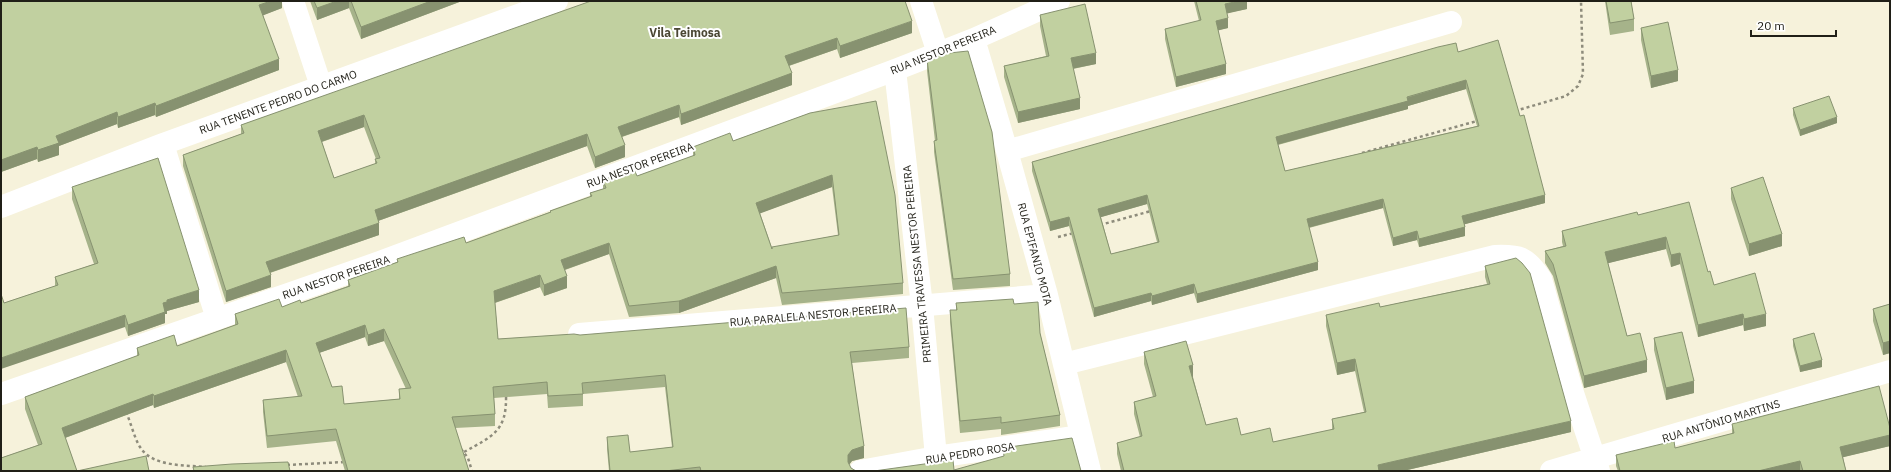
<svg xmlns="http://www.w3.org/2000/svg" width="1891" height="472" font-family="'IBM Plex Sans',sans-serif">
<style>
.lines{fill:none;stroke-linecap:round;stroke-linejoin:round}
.path{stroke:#8e8c7c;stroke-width:2.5;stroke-dasharray:3 3;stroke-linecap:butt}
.minor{stroke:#fff;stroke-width:22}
.wall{fill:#a6b38a;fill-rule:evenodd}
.shaded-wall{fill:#879270}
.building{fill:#c1d0a0;stroke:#879270;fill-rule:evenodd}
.labels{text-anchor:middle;stroke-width:4;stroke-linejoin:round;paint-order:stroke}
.street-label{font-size:11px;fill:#201f17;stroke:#fff}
.neighbourhood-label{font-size:12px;font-weight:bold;fill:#4b4734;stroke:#fff}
</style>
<rect width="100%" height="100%" fill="#f6f2db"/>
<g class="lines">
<path class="path" d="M 1515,111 L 1566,96 L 1578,86 L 1583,74 L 1581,1
M 1362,153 L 1477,121
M 1100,225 L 1151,211
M 1058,237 L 1074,233
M 126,412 C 131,423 134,437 140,447 C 152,467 185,465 206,467
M 461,449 L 468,458 L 472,471
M 464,452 C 493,436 507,431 506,395
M 287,465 L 344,462"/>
<path class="minor" d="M 293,1 L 321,86
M 921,1 L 938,53
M 974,39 L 1007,151 L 1047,295 L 1090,471
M 895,70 L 922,306 L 936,457
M 163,144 L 217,319
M 1007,151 L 1451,22
M 1,207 L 163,144 L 557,1
M 579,334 L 1047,295
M 1064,364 L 1495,256 C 1520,255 1527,257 1541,279 L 1571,387 L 1599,471
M 1,394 L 380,262 L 895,70 L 974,39 L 1059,1
M 860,471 L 936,457 L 1081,436
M 1551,471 L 1890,371"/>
</g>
<path class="wall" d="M 1,1 L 282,1 L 282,8 L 263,15 L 279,70 L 156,117 L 155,115 L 118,128 L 117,124 L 59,146 L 59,155 L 38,162 L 37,159 L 1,172 Z
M 310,1 L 462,1 L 361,39 L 349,8 L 317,20 Z
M 1194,1 L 1247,1 L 1247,9 L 1227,13 L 1228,28 L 1218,30 L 1226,74 L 1176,87 L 1165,39 L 1165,29 L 1199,21 Z
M 1605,1 L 1631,1 L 1634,19 L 1634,31 L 1610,35 Z
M 1040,15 L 1096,64 L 1073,69 L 1080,109 L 1018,123 L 1004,77 L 1004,66 L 1046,56 L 1040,26 Z
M 524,26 L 912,33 L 840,58 L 837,49 L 789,66 L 792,85 L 681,125 L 679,117 L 622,137 L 625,157 L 595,168 L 587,146 L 378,221 L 379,235 L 270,273 L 271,287 L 226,302 L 183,166 L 183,155 L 241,134 L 241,125 ZM 364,127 L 376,159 L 375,159 L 375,164 L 334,178 L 322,142 Z
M 1641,28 L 1678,81 L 1651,88 L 1641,40 Z
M 1458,52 L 1520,116 L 1545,203 L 1465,224 L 1465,236 L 1419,247 L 1417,240 L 1393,246 L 1383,208 L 1309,228 L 1318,270 L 1197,303 L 1194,293 L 1152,305 L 1151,301 L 1094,317 L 1069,226 L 1050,231 L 1032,171 L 1032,162 ZM 1466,89 L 1477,126 L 1285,171 L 1278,145 L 1408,109 L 1408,106 ZM 1147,204 L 1157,242 L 1111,254 L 1101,217 Z
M 927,59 L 1010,274 L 1010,286 L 953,290 L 934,152 L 934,141 L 935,141 L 927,71 Z
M 1793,108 L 1837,123 L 1800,136 L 1793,115 Z
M 810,113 L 903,283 L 903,294 L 782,305 L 776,278 L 679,313 L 629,317 L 609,254 L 565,270 L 567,288 L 544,296 L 540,287 L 495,303 L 498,339 L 580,335 L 909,347 L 909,358 L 852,363 L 864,458 L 852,461 L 849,465 L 851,468 L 856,471 L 609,471 L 607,449 L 607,437 L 630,452 L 672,447 L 665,387 L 583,394 L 583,406 L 548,408 L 547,394 L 494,398 L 495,414 L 495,426 L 455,428 L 469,471 L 345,471 L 336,441 L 267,448 L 263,412 L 263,400 L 298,397 L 286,362 L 154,408 L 153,405 L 65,438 L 77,471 L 149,471 L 1,471 L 1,458 L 38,445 L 25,409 L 25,397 L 137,356 L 137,348 L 177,346 L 235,325 L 235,314 L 282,307 L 301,303 L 348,286 L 348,280 L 397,262 L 397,259 L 466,243 L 550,212 L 550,211 L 590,197 L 590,193 L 603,189 L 603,180 L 637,176 L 693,156 L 693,147 L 733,141 ZM 832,187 L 838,235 L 772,248 L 760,213 ZM 365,337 L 368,346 L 384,341 L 406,389 L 399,389 L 399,399 L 344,404 L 332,387 L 319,353 Z
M 72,187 L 199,302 L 167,311 L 167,314 L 165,314 L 165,323 L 128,336 L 125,327 L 4,303 L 55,286 L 55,277 L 94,264 L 72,199 Z
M 1731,188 L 1782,246 L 1749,256 L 1731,199 Z
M 1638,215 L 1708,272 L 1714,285 L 1766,326 L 1744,331 L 1743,325 L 1698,337 L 1680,264 L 1671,267 L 1666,249 L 1608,263 L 1627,336 L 1647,372 L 1584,388 L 1553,276 L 1545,263 L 1545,251 L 1563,246 L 1562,242 L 1562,231 Z
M 1485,266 L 1571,432 L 1403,471 L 1121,471 L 1117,454 L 1117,443 L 1140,437 L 1134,414 L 1134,402 L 1153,397 L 1144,364 L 1144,352 L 1193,377 L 1206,425 L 1241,435 L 1273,442 L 1332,430 L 1332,419 L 1364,412 L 1355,371 L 1337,375 L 1326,326 L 1326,315 L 1380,307 L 1487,284 L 1485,277 Z
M 956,303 L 1040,333 L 1060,415 L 1060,426 L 1001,435 L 1001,429 L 960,433 L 950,322 L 950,310 L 956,310 Z
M 1890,304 L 1890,353 L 1883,355 L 1873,321 L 1873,309 Z
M 1654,338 L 1694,393 L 1666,400 L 1654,350 Z
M 1793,339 L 1822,367 L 1800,372 L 1793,346 Z
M 1732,424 L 1890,428 L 1890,446 L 1843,457 L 1846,471 L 1618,471 L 1616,466 L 1616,455 L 1675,448 L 1732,434 Z"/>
<path class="shaded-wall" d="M 271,1 L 282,1 L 282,8 L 259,17 L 259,5 Z
M 337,1 L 349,1 L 349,8 L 317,20 L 317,8 Z
M 431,1 L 462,1 L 361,39 L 361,27 Z
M 1239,1 L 1247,1 L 1247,9 L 1225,14 L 1225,4 Z
M 1228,18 L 1228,28 L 1216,31 L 1216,21 Z
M 912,21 L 912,33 L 840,58 L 840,46 Z
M 837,38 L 837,49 L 785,67 L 785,56 Z
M 1096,53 L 1096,64 L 1071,69 L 1071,58 Z
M 279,59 L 279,70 L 156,117 L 156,106 Z
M 1226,64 L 1226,74 L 1176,87 L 1176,77 Z
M 1678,70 L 1678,81 L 1651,88 L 1651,76 Z
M 792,73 L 792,85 L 681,125 L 681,114 Z
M 1466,80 L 1466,89 L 1408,106 L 1408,109 L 1276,145 L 1276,137 Z
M 1080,98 L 1080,109 L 1018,123 L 1018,112 Z
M 155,103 L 155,115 L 118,128 L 118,117 Z
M 679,105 L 679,117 L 618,138 L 618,127 Z
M 117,112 L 117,124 L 59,146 L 59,155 L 38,162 L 38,150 L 56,136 Z
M 364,115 L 364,127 L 318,143 L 318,131 Z
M 1837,117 L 1837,123 L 1800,136 L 1800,130 Z
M 587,134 L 587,146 L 375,222 L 375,210 Z
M 625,145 L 625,157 L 595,168 L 595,157 Z
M 37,147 L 37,159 L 1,172 L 1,160 Z
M 832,175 L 832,187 L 756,215 L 756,203 Z
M 1147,195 L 1147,204 L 1098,218 L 1098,209 Z
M 1545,195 L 1545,203 L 1462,225 L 1462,216 Z
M 1383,199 L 1383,208 L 1307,228 L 1307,219 Z
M 1069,217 L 1069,226 L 1050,231 L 1050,222 Z
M 379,223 L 379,235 L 266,274 L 266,262 Z
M 1465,227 L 1465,236 L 1419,247 L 1419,239 Z
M 1417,231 L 1417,240 L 1393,246 L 1393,238 Z
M 1782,234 L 1782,246 L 1749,256 L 1749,244 Z
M 1666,237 L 1666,249 L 1605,264 L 1605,252 Z
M 609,243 L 609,254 L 561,271 L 561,260 Z
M 1680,253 L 1680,264 L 1671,267 L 1671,255 Z
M 1318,262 L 1318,270 L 1197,303 L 1197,294 Z
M 776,266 L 776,278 L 679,313 L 679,301 Z
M 271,275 L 271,287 L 226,302 L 226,291 Z
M 540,275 L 540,287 L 494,303 L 494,291 Z
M 567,276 L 567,288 L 544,296 L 544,285 Z
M 1194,284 L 1194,293 L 1152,305 L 1152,296 Z
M 199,290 L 199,302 L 167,311 L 167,314 L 165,314 L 165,323 L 128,336 L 128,325 L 167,300 Z
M 1151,293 L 1151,301 L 1094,317 L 1094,308 Z
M 1743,314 L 1743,325 L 1698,337 L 1698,325 Z
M 1766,314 L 1766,326 L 1744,331 L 1744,319 Z
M 125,315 L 125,327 L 1,369 L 1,358 Z
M 365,325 L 365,337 L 316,354 L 316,343 Z
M 384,329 L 384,341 L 368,346 L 368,335 Z
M 1890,341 L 1890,353 L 1883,355 L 1883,343 Z
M 286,350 L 286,362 L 154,408 L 154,396 Z
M 1355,359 L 1355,371 L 1337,375 L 1337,363 Z
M 1647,360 L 1647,372 L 1584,388 L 1584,376 Z
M 1822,360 L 1822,367 L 1800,372 L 1800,366 Z
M 1193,365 L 1193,377 L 1189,377 L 1189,366 Z
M 1694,381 L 1694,393 L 1666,400 L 1666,388 Z
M 153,394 L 153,405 L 62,439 L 62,428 Z
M 1571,421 L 1571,432 L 1403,471 L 1378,471 L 1378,465 Z
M 1890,435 L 1890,446 L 1840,458 L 1840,447 Z
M 864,446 L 864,458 L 852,461 L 848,466 L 848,455 L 852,450 Z
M 1800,461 L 1800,471 L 1758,471 Z"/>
<path class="building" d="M 1,1 L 271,1 L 259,5 L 279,59 L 156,106 L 155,103 L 118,117 L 117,112 L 56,136 L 59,143 L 38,150 L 37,147 L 1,160 Z
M 314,1 L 337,1 L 317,8 Z
M 351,1 L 431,1 L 361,27 Z
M 591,1 L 905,1 L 912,21 L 840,46 L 837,38 L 785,56 L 792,73 L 681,114 L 679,105 L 618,127 L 625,145 L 595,157 L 587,134 L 375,210 L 379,223 L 266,262 L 271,275 L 226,291 L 183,155 L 244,133 L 241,125 ZM 364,115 L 380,158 L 375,159 L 377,163 L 334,178 L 318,131 Z
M 1196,1 L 1239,1 L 1225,4 L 1228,18 L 1216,21 L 1226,64 L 1176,77 L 1165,29 L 1201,20 Z
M 1606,1 L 1631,1 L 1634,19 L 1610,23 Z
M 1085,4 L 1096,53 L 1071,58 L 1080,98 L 1018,112 L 1004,66 L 1049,56 L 1040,15 Z
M 1668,22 L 1678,70 L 1651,76 L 1641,28 Z
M 1498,40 L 1520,116 L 1524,115 L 1545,195 L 1462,216 L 1465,227 L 1419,239 L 1417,231 L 1393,238 L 1383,199 L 1307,219 L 1318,262 L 1197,294 L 1194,284 L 1152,296 L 1151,293 L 1094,308 L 1069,217 L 1050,222 L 1032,162 L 1438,47 L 1456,43 L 1458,52 ZM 1466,80 L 1479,126 L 1285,171 L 1276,137 L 1408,101 L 1407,97 ZM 1147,195 L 1159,242 L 1111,254 L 1098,209 Z
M 968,51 L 992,132 L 1010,274 L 953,279 L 934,141 L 937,140 L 927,59 L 940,54 Z
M 1829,96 L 1837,117 L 1800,130 L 1793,108 Z
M 876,101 L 895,195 L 903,283 L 782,293 L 776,266 L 679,301 L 629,306 L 609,243 L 561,260 L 567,276 L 544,285 L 540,275 L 494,291 L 498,339 L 574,334 L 580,335 L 906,308 L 909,347 L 850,352 L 864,446 L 852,450 L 848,455 L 848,462 L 851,468 L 856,471 L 701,471 L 700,467 L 665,471 L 610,471 L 607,437 L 628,435 L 630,452 L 673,447 L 665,375 L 582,383 L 583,394 L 548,396 L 547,382 L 493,387 L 495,414 L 452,417 L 469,471 L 348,471 L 336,429 L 267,436 L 263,400 L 302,396 L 286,350 L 154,396 L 153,394 L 62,428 L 77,471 L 146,456 L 149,471 L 1,471 L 1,457 L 1,458 L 42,444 L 25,397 L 139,355 L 137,348 L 174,335 L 177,346 L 238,324 L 235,314 L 279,299 L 282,307 L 300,300 L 301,303 L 350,286 L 348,280 L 398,262 L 397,259 L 464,237 L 466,243 L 551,212 L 550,211 L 592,196 L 590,193 L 606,188 L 603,180 L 634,169 L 637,176 L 695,155 L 693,147 L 730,133 L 733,141 L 810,113 ZM 832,175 L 839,235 L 772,247 L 772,249 L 756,203 ZM 365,325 L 368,335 L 384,329 L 411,388 L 399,389 L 400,399 L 344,404 L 342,386 L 332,387 L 316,343 Z
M 158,158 L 199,290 L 167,300 L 167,302 L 163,303 L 165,312 L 128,325 L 125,315 L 1,358 L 1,294 L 4,303 L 58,285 L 55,277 L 98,263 L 72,187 Z
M 1763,177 L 1782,234 L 1749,244 L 1731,188 Z
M 1689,202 L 1708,272 L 1710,271 L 1714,285 L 1755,273 L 1766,314 L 1744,319 L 1743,314 L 1698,325 L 1680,253 L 1671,255 L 1666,237 L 1605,252 L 1627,336 L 1640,333 L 1647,360 L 1584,376 L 1553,264 L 1545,251 L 1566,246 L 1562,231 L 1637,212 L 1638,215 Z
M 1516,258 L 1522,263 L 1530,273 L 1571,421 L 1378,465 L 1379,471 L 1124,471 L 1117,443 L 1142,436 L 1134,402 L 1156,396 L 1144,352 L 1186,341 L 1193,365 L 1189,366 L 1206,425 L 1237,418 L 1241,435 L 1270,428 L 1273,442 L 1334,429 L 1332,419 L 1366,412 L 1355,359 L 1337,363 L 1326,315 L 1379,303 L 1380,307 L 1490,284 L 1485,266 Z
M 1013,299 L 1014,304 L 1038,302 L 1040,333 L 1060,415 L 1001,423 L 1001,417 L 960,421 L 950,310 L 957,310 L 956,303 Z
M 1890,304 L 1890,341 L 1883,343 L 1873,309 Z
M 1682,332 L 1694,381 L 1666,388 L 1654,338 Z
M 1814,333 L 1822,360 L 1800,366 L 1793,339 Z
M 1879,386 L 1890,428 L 1890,435 L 1840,447 L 1846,471 L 1803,471 L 1800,461 L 1758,471 L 1620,471 L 1616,455 L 1674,441 L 1675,448 L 1734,433 L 1732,424 Z
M 1072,438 L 1081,471 L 874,471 L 953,460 L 954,470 L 1004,456 L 1003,448 Z
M 288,462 L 290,471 L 194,471 L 193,467 L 232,464 Z"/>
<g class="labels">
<g class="street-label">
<text transform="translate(943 50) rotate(-22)" y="4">RUA NESTOR PEREIRA</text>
<text transform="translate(278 102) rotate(-20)" y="4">RUA TENENTE PEDRO DO CARMO</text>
<text transform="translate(640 165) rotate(-20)" y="4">RUA NESTOR PEREIRA</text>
<text transform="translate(1035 254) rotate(75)" y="4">RUA EPIFANIO MOTA</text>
<text transform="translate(917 264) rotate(-96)" y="4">PRIMEIRA TRAVESSA NESTOR PEREIRA</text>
<text transform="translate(336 277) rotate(-19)" y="4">RUA NESTOR PEREIRA</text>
<text transform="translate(813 315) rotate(-5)" y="4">RUA PARALELA NESTOR PEREIRA</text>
<text transform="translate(1721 421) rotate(-17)" y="4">RUA ANTÔNIO MARTINS</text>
<text transform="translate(970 453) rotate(-9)" y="4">RUA PEDRO ROSA</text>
</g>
<g class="neighbourhood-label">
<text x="685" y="37">Vila Teimosa</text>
</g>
</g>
<rect width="1891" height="472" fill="none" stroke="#201f17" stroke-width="4"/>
<path d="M1751 30v6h85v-6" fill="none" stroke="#201f17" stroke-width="2"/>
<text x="1757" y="30" font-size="12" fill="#201f17" stroke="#ffffff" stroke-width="3" paint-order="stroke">20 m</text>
</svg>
